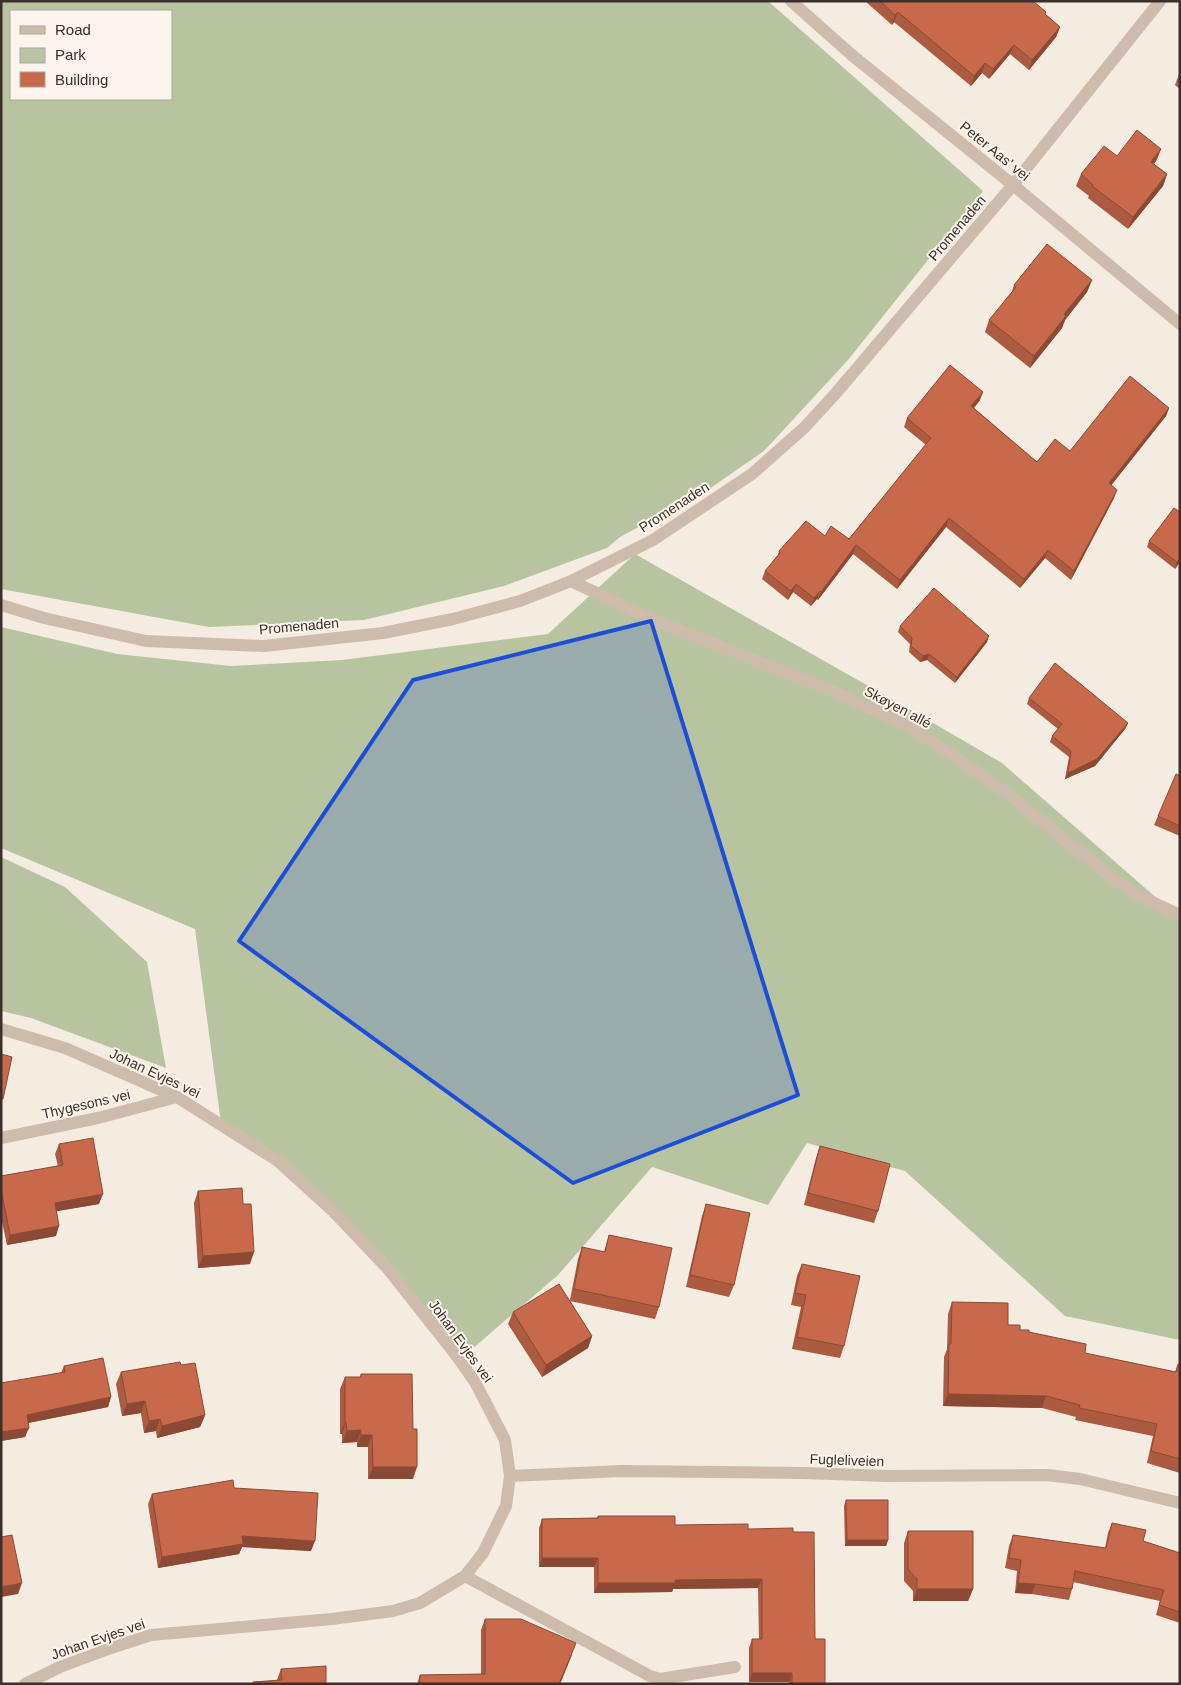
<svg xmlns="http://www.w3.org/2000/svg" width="1181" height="1685" font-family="Arial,sans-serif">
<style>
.green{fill:#b8c4a0;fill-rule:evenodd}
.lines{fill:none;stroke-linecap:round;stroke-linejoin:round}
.minor{stroke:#cdbbac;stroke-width:12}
.wall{fill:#ac5a40}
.shaded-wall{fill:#8c4a34}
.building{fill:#c8694b;stroke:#8c4a34}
.marked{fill:#1d4ed8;fill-opacity:0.2;stroke:#1d4ed8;stroke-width:4;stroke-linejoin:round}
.labels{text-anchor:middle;stroke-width:4;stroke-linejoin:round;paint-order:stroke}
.street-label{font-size:14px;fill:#3b302b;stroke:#fbf5ee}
</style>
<rect width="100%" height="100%" fill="#f4ebe1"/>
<path class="green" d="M 1,1 L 768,1 L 983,191 L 848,360 L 764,451 L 709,489 L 620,537 L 607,548 L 504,586 L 364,620 L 209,627 L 1,589 ZM 11,11 L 171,11 L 171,99 L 11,99 Z
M 635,554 L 902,705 L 1002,763 L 1176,915 L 1180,916 L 1180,1340 L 1065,1316 L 905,1171 L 807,1143 L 768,1205 L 652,1167 L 558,1275 L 464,1356 L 302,1183 L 221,1123 L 195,929 L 1,848 L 1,627 L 117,654 L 231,666 L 342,660 L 548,634 Z
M 1,857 L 65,887 L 147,962 L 166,1068 L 31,1018 L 1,1011 Z"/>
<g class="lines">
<path class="minor" d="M 791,1 L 853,56 L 1013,185 L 1180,324
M 571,581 L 651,619 L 835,692 L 902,723 L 948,752 L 1012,797 L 1116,881 L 1139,896 L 1180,915
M 1,605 L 44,618 L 146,641 L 264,646 L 383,633 L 453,619 L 520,601 L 571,581 L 653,540 L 752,474 L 805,427 L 836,393 L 1013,185 L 1160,1
M 1,1029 L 65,1048 L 177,1097 L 278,1161 L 334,1212 L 388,1269 L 456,1355 L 475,1382 L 505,1440 L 510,1476 L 506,1506 L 483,1553 L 465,1576 L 420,1603 L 393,1611 L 332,1619 L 151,1635 L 111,1648 L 60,1667 L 25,1684
M 1,1138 L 98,1118 L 177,1097
M 510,1476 L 622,1471 L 804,1473 L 886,1476 L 1047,1475 L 1080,1479 L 1180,1503
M 465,1576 L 650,1676 L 660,1679 L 735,1667"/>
</g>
<path class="wall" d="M 865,1 L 1033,1 L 1045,14 L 1060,27 L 1056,37 L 1029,70 L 1010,54 L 989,79 L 982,73 L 971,86 L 894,22 L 892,25 Z
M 1180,72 L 1180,89 L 1175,85 Z
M 1161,149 L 1156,161 L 1154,164 L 1167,174 L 1163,186 L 1128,229 L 1088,198 L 1089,196 L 1076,186 L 1081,174 L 1117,156 Z
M 1092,280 L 1087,292 L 1065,320 L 1062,328 L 1030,368 L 985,332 L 989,320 L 1011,294 L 1014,285 Z
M 980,400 L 974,408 L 1037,462 L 1070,451 L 1169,408 L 1166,416 L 1111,485 L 1114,498 L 1071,580 L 1045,558 L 1020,588 L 946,527 L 897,589 L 853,554 L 818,600 L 817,599 L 811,606 L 793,592 L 788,600 L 762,579 L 765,571 L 778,555 L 779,551 L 825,536 L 849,539 L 926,445 L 904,427 L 907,418 Z
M 1180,512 L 1180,562 L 1175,569 L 1147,547 L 1149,541 Z
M 900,626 L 987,642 L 955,683 L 927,660 L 920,662 L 909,652 L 910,644 L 898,632 Z
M 1029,698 L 1128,723 L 1125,729 L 1095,766 L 1065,779 L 1069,757 L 1050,742 L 1052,736 L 1058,729 L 1027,704 Z
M 1180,776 L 1180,836 L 1154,825 L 1158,816 Z
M 59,1144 L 99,1204 L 57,1211 L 56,1236 L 7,1245 L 1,1217 L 1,1176 L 58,1166 L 55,1154 Z
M 820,1146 L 878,1211 L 874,1223 L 804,1205 L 816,1158 Z
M 198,1191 L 243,1204 L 250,1264 L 198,1268 L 194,1203 Z
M 706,1204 L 734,1285 L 729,1297 L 686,1287 L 702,1216 Z
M 609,1235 L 659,1307 L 655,1319 L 570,1301 L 592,1336 L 588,1348 L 542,1377 L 508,1324 L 513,1312 L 570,1300 L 578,1259 L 582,1247 L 604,1252 Z
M 802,1264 L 844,1346 L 840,1358 L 792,1349 L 801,1307 L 791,1305 L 797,1276 Z
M 952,1302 L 1020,1330 L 1029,1332 L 1085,1353 L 1175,1372 L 1178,1364 L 1180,1364 L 1180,1473 L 1147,1463 L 1153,1436 L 1075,1420 L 1076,1417 L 1042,1408 L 943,1406 L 944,1357 L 947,1349 L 948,1314 Z
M 181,1365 L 205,1415 L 200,1427 L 157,1438 L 156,1431 L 144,1433 L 141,1413 L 122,1416 L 116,1384 L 121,1372 Z
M 64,1366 L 111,1397 L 108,1407 L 28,1423 L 25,1437 L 1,1441 L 61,1373 Z
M 361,1374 L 413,1479 L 368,1479 L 368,1447 L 357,1447 L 357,1442 L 342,1443 L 342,1434 L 340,1434 L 340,1389 L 345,1377 L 360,1377 Z
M 234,1488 L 311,1551 L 242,1547 L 239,1554 L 158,1568 L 148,1504 L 152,1494 Z
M 846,1500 L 888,1540 L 886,1546 L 845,1546 L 844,1506 Z
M 598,1516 L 675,1525 L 748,1529 L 793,1532 L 825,1684 L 789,1684 L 789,1682 L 749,1682 L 749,1648 L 752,1639 L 759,1639 L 758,1588 L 673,1589 L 672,1592 L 594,1593 L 594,1567 L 539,1567 L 539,1528 L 542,1519 L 597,1518 Z
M 1112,1523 L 1143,1541 L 1180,1553 L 1180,1623 L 1156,1615 L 1160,1601 L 1073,1582 L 1072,1589 L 1069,1600 L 1032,1594 L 1015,1593 L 1017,1571 L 1005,1568 L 1009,1546 L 1013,1535 L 1105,1548 L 1108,1533 Z
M 908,1531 L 973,1589 L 968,1601 L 913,1601 L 913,1591 L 904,1581 L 904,1543 Z
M 485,1619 L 572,1655 L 560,1684 L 417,1684 L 420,1675 L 481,1674 L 481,1630 Z
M 281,1669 L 326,1684 L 252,1684 L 253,1682 L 277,1680 Z"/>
<path class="shaded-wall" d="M 898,12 L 894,22 L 892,25 L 895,15 Z
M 1060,27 L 1056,37 L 1029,70 L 1032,60 Z
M 1014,45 L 1010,54 L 989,79 L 993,69 Z
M 985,63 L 982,73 L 971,86 L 974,76 Z
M 1161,149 L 1156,161 L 1147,174 L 1151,162 Z
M 1167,174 L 1163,186 L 1128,229 L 1133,217 Z
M 1092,280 L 1087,292 L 1065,320 L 1062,328 L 1030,368 L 1034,356 L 1064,314 Z
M 983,392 L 980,400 L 968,415 L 971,406 Z
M 1169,408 L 1166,416 L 1106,492 L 1109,483 Z
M 1117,490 L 1114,498 L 1071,580 L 1074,571 Z
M 949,518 L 946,527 L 897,589 L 900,580 Z
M 856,545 L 853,554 L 818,600 L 821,592 Z
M 1048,550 L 1045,558 L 1020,588 L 1024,579 Z
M 1180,559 L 1180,562 L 1175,569 L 1177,562 Z
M 796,584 L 793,592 L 788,600 L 791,591 Z
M 820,591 L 817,599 L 811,606 L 814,598 Z
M 989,636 L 987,642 L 955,683 L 957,677 Z
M 929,654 L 927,660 L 920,662 L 923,656 Z
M 1128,723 L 1125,729 L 1095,766 L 1065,779 L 1068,773 Z
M 103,1194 L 99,1204 L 52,1212 L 55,1203 Z
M 59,1226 L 56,1236 L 7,1245 L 10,1235 Z
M 254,1252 L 250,1264 L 198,1268 L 203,1256 Z
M 592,1336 L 588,1348 L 542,1377 L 546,1365 Z
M 948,1394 L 1046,1396 L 1042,1408 L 943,1406 Z
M 111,1397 L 108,1407 L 23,1424 L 27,1415 Z
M 145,1401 L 141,1413 L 122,1416 L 127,1404 Z
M 205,1415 L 200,1427 L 157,1438 L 162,1426 Z
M 160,1419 L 156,1431 L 144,1433 L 149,1421 Z
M 345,1422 L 346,1422 L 342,1434 L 340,1434 Z
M 29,1428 L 25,1437 L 1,1441 L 1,1432 Z
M 361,1430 L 357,1442 L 342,1443 L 347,1431 Z
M 361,1435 L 372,1435 L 368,1447 L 357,1447 Z
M 373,1467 L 417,1467 L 413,1479 L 368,1479 Z
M 242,1536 L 315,1541 L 311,1551 L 242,1547 L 239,1554 L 158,1568 L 162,1557 Z
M 847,1540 L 888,1540 L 886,1546 L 845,1546 Z
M 542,1558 L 598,1558 L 594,1567 L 539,1567 Z
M 762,1579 L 758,1588 L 673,1589 L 672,1592 L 594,1593 L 598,1583 L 675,1580 Z
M 22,1583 L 18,1594 L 1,1597 L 1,1587 Z
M 1018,1583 L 1035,1584 L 1032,1594 L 1015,1593 Z
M 917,1589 L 973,1589 L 968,1601 L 913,1601 Z
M 576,1643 L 560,1684 L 559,1684 Z
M 752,1673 L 792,1673 L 789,1682 L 749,1682 Z"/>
<path class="building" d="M 880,1 L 1033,1 L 1046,12 L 1045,14 L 1060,27 L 1032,60 L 1014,45 L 993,69 L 985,63 L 974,76 L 898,12 L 895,15 Z
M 1137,130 L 1161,149 L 1151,162 L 1167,174 L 1133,217 L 1092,186 L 1093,185 L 1081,174 L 1104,146 L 1117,156 Z
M 1047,244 L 1092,280 L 1064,314 L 1066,316 L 1034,356 L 989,320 L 1016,287 L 1014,285 Z
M 950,365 L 983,392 L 971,406 L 1037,462 L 1055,439 L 1070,451 L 1130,376 L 1169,408 L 1109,483 L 1117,490 L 1074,571 L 1048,550 L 1024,579 L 949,518 L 900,580 L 856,545 L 821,592 L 820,591 L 814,598 L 796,584 L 791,591 L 765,571 L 780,553 L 779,551 L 806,521 L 825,536 L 831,526 L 849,539 L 931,438 L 907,418 Z
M 1174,508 L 1180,512 L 1180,559 L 1177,562 L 1149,541 Z
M 934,588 L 989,636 L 957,677 L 929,654 L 923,656 L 911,646 L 912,638 L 900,626 Z
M 1055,663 L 1128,723 L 1097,759 L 1068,773 L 1071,751 L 1052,736 L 1062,724 L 1029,698 Z
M 1176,774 L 1180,776 L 1180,826 L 1158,816 Z
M 1,1054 L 12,1057 L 3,1099 L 1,1099 Z
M 93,1138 L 103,1194 L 55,1203 L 59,1226 L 10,1235 L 1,1189 L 1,1176 L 63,1165 L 59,1144 Z
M 820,1146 L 890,1164 L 878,1211 L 808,1193 Z
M 242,1188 L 243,1204 L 251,1204 L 254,1252 L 203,1256 L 198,1191 Z
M 706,1204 L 750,1213 L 734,1285 L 690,1275 Z
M 609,1235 L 672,1248 L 659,1307 L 574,1289 L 582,1247 L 605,1252 Z
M 802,1264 L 860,1276 L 844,1346 L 797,1337 L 806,1295 L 795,1293 Z
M 559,1284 L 592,1336 L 546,1365 L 513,1312 Z
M 952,1302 L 1008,1303 L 1008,1325 L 1020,1325 L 1020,1330 L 1029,1330 L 1029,1332 L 1086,1344 L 1085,1353 L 1176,1372 L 1178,1364 L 1180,1364 L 1180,1459 L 1151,1451 L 1157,1424 L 1079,1408 L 1080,1405 L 1046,1396 L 948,1394 L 949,1344 L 951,1344 Z
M 103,1358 L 111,1397 L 27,1415 L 29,1428 L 1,1432 L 1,1383 L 65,1372 L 64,1366 Z
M 180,1362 L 181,1365 L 195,1363 L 205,1415 L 162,1426 L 160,1419 L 149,1421 L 145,1401 L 127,1404 L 121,1372 Z
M 361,1374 L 412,1374 L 413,1429 L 417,1429 L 417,1467 L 373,1467 L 372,1435 L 361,1435 L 361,1430 L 347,1431 L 346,1422 L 345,1422 L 345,1377 L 361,1377 Z
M 233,1480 L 234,1488 L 318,1493 L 315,1541 L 242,1536 L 243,1544 L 162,1557 L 152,1494 Z
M 846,1500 L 888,1500 L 888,1540 L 847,1540 Z
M 598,1516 L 675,1516 L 675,1525 L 748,1524 L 748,1529 L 793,1528 L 793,1532 L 814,1532 L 815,1639 L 825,1639 L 825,1684 L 792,1684 L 792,1673 L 752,1673 L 752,1639 L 762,1639 L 762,1579 L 675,1580 L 675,1583 L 598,1583 L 598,1558 L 542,1558 L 542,1519 L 598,1518 Z
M 1112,1523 L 1146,1530 L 1143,1541 L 1180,1553 L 1180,1612 L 1159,1605 L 1164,1590 L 1075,1571 L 1072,1589 L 1035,1584 L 1018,1583 L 1021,1560 L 1009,1558 L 1013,1535 L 1106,1548 Z
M 908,1531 L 973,1531 L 973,1589 L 917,1589 L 917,1579 L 908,1569 Z
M 12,1535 L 22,1583 L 1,1587 L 1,1537 Z
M 485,1619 L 521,1619 L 576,1643 L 559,1684 L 420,1684 L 420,1675 L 485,1674 Z
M 326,1666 L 326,1684 L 253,1684 L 253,1682 L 282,1680 L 281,1669 Z"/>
<path class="marked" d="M 651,621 L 798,1095 L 573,1183 L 239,941 L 413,680 Z"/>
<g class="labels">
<g class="street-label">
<text transform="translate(995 151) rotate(39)" y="5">Peter Aas’ vei</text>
<text transform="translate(957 228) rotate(-50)" y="5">Promenaden</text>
<text transform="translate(674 507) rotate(-33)" y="5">Promenaden</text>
<text transform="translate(299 626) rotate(-5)" y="5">Promenaden</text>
<text transform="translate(898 707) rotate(28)" y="5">Skøyen allé</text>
<text transform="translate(155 1073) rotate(25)" y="5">Johan Evjes vei</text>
<text transform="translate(86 1104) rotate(-13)" y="5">Thygesons vei</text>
<text transform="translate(461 1341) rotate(54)" y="5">Johan Evjes vei</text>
<text transform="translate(847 1460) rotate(2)" y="5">Fugleliveien</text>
<text transform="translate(98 1639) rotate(-19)" y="5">Johan Evjes vei</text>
</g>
</g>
<rect width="1181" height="1685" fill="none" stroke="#3b302b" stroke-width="5"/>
<rect x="10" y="10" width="162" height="90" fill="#fbf5ee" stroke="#aea6a0"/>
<rect x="20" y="26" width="25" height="8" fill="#cdbbac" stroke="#aea6a0"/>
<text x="55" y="35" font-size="15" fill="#3b302b">Road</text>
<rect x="20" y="48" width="25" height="15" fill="#b8c4a0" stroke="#aea6a0"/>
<text x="55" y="60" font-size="15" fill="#3b302b">Park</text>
<rect x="20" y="72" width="25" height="15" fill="#c8694b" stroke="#aea6a0"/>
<text x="55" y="85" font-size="15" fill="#3b302b">Building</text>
</svg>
